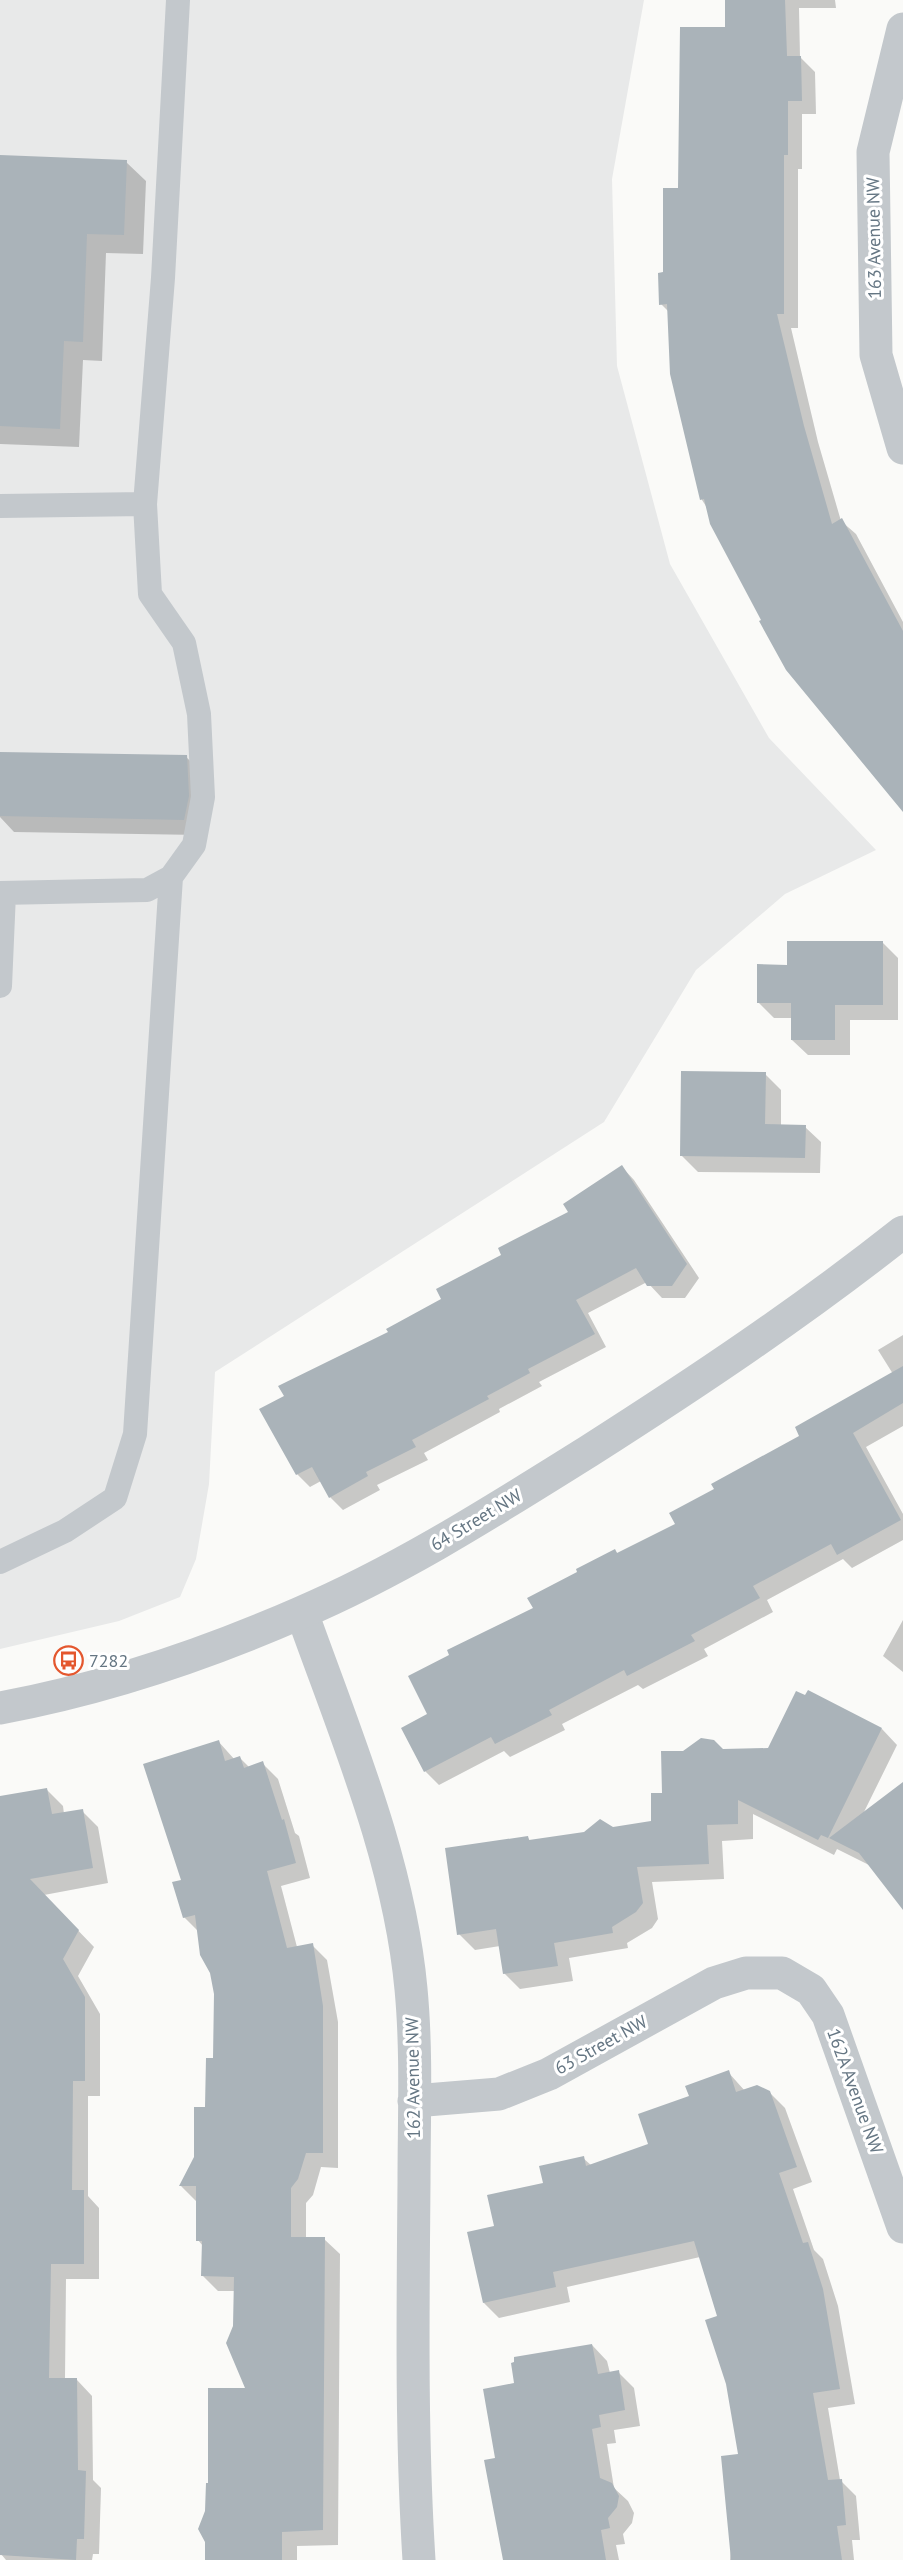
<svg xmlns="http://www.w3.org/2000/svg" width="903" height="2560" font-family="'PT Sans',sans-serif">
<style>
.built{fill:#e8e9e9}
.shadow{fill:#0003}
.building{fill:#aab3b9}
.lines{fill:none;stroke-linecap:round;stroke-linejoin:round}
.service{stroke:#c3c8cc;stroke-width:24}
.minor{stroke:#c3c8cc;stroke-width:33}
.tertiary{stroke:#c3c8cc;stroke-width:33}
.labels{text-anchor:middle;stroke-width:6;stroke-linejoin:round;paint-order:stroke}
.street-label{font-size:18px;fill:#657683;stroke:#fff}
.poi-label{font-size:18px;fill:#657683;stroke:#fff;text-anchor:start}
</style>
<rect width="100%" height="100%" fill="#fafaf8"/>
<path class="built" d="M 0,0 L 644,0 L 612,179 L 617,366 L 670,564 L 769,738 L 876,850 L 785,894 L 696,970 L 604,1122 L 215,1372 L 209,1484 L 196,1559 L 180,1597 L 119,1621 L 0,1649 Z"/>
<path class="shadow" d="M 727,0 L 835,0 L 836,8 L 799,8 L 800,57 L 815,72 L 816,114 L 802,114 L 802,169 L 798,169 L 798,328 L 791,328 L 818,442 L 841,521 L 856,534 L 903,622 L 903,809 L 702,500 L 669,312 L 661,304 L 680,190 L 727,28 Z
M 0,156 L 126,162 L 146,181 L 143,254 L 106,253 L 102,361 L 83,360 L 79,447 L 0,444 Z
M 0,753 L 186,757 L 202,772 L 200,835 L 14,832 L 0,817 Z
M 882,942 L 898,958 L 898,1020 L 850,1020 L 850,1055 L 808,1055 L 792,1040 L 792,1018 L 774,1018 L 758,1002 L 789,966 Z
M 765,1074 L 781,1090 L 781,1126 L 805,1127 L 821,1142 L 820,1173 L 698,1172 L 682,1156 Z
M 622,1167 L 634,1180 L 699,1278 L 685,1298 L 662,1298 L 647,1282 L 588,1313 L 606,1347 L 539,1382 L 542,1386 L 499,1409 L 500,1412 L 424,1453 L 428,1460 L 377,1485 L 380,1490 L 343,1510 L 330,1497 L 321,1481 L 310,1487 L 297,1474 L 262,1410 L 443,1300 L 570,1212 Z
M 903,1335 L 903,1426 L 866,1447 L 903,1514 L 903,1540 L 852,1568 L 843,1559 L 767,1600 L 773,1612 L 704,1649 L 708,1656 L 643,1689 L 638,1685 L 562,1724 L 565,1730 L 510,1757 L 504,1751 L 439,1785 L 425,1771 L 429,1715 L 535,1609 L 579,1572 L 615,1551 L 618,1554 L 677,1524 L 716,1490 L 801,1436 L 893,1374 L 878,1350 Z
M 903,1620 L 903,1672 L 883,1656 Z
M 882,1729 L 897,1745 L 863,1814 L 903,1783 L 903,1904 L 871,1866 L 837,1849 L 834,1855 L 753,1814 L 753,1839 L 722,1841 L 724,1879 L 652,1882 L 658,1919 L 652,1928 L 627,1943 L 628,1948 L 569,1958 L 573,1981 L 520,1989 L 504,1973 L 500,1946 L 475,1950 L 459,1934 L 528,1838 L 531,1842 L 653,1822 L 664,1794 L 723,1751 L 769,1750 Z
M 218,1741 L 235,1760 L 240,1758 L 249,1767 L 262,1763 L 278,1779 L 295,1833 L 299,1836 L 310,1878 L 281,1886 L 297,1947 L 312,1945 L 327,1960 L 338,2022 L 338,2168 L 321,2167 L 313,2195 L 306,2203 L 306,2239 L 324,2239 L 340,2254 L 338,2545 L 297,2546 L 297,2560 L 207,2560 L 210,2484 L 247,2390 L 235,2326 L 235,2291 L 218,2291 L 203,2276 L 203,2246 L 198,2240 L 196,2201 L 181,2186 L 195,2157 L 206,2108 L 214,2059 L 215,1994 L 212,1972 L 199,1932 L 184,1917 L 183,1881 Z
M 47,1790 L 63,1806 L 64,1814 L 82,1811 L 98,1827 L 108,1883 L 44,1895 L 94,1947 L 78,1976 L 100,2014 L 100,2096 L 88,2096 L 88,2196 L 99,2208 L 99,2279 L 66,2279 L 65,2380 L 77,2380 L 92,2396 L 93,2480 L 101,2488 L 99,2554 L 93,2554 L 92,2560 L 6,2560 L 1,2554 L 0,1798 Z
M 728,2072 L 745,2091 L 769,2092 L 785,2108 L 812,2182 L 793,2189 L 814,2250 L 823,2259 L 838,2306 L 855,2404 L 828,2408 L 840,2480 L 856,2496 L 860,2540 L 852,2540 L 854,2560 L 730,2560 L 740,2455 L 719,2317 L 700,2257 L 567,2287 L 570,2302 L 499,2318 L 484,2303 L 496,2228 L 544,2184 L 583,2158 L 592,2166 L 650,2145 L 690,2096 Z
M 592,2345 L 607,2361 L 610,2373 L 618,2372 L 634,2388 L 640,2426 L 614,2430 L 616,2443 L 607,2444 L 614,2488 L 628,2501 L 634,2513 L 632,2523 L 623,2534 L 625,2544 L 616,2545 L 619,2560 L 512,2560 L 497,2459 L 516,2384 Z"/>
<path class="building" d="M 725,0 L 785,0 L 787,56 L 801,56 L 802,101 L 788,101 L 788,155 L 784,155 L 784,314 L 777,314 L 804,426 L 832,524 L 842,518 L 903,631 L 903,812 L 786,670 L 759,621 L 761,620 L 710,524 L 704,499 L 700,500 L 670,374 L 667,304 L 659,305 L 658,273 L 663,272 L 663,188 L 678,188 L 680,27 L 725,27 Z
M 0,155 L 127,160 L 124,235 L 87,234 L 83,342 L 64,341 L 60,429 L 0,426 Z
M 0,752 L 187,755 L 189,796 L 184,820 L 0,816 Z
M 787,941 L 883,941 L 883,1005 L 835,1005 L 835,1040 L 791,1040 L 791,1003 L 757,1003 L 757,964 L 787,965 Z
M 681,1071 L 766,1072 L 765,1124 L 806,1125 L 805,1158 L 680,1156 Z
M 622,1165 L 687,1264 L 672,1286 L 647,1286 L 636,1268 L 576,1300 L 595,1334 L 528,1369 L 530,1373 L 487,1396 L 489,1399 L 412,1440 L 416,1447 L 366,1472 L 368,1476 L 329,1498 L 312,1467 L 296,1475 L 259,1409 L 284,1396 L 278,1386 L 388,1332 L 386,1329 L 441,1299 L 436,1289 L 501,1255 L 498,1248 L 568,1212 L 563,1204 Z
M 903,1366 L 903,1403 L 853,1433 L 901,1520 L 837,1555 L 831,1544 L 753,1586 L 760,1598 L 691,1635 L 695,1641 L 627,1676 L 624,1670 L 549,1710 L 552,1715 L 495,1744 L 491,1737 L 424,1772 L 401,1728 L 427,1714 L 408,1676 L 449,1655 L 447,1650 L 533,1608 L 527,1598 L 577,1572 L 576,1569 L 615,1549 L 617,1553 L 675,1524 L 669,1513 L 714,1489 L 711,1484 L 799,1436 L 795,1427 Z
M 808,1690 L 882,1728 L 828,1838 L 821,1835 L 818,1840 L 738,1800 L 738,1824 L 707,1825 L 709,1864 L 637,1867 L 643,1903 L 636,1912 L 612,1927 L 613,1933 L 554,1943 L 558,1966 L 503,1974 L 496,1929 L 457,1935 L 445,1848 L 528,1836 L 529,1840 L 584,1832 L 600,1819 L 613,1827 L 651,1821 L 651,1793 L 662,1793 L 661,1751 L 683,1751 L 701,1738 L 714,1740 L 723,1749 L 768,1748 L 796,1691 L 805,1695 Z
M 219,1740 L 225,1761 L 240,1756 L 244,1768 L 263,1761 L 282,1820 L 284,1819 L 296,1863 L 267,1871 L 287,1948 L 313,1943 L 323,2006 L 323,2153 L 306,2153 L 298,2179 L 291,2188 L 291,2237 L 325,2237 L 323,2530 L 282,2532 L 282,2560 L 205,2560 L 205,2542 L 198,2529 L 205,2511 L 206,2483 L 208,2483 L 208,2388 L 245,2388 L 226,2343 L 233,2326 L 234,2277 L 201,2276 L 202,2241 L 196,2241 L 196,2186 L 179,2186 L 194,2157 L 194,2107 L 205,2107 L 206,2058 L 213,2058 L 214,1994 L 210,1973 L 200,1955 L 195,1915 L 183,1918 L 172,1882 L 181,1880 L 143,1764 Z
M 903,1782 L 903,1910 L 859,1853 L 829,1838 Z
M 47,1788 L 52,1814 L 83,1809 L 93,1868 L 30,1879 L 79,1930 L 63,1959 L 85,1997 L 85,2081 L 73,2081 L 72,2190 L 84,2190 L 84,2264 L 51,2264 L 49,2378 L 77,2378 L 78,2470 L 86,2471 L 84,2539 L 77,2539 L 76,2560 L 0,2555 L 0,1796 Z
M 729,2070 L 736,2092 L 757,2085 L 770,2091 L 797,2167 L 779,2173 L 803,2243 L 808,2242 L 823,2289 L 840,2389 L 813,2393 L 828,2480 L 842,2479 L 846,2525 L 837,2526 L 842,2560 L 731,2560 L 721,2456 L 738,2454 L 726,2384 L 705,2320 L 717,2316 L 694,2241 L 553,2272 L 556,2287 L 483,2303 L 467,2232 L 494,2226 L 487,2195 L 543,2183 L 539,2166 L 584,2156 L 586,2166 L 648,2144 L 638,2114 L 689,2096 L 685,2086 Z
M 592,2344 L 598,2374 L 619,2370 L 625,2410 L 599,2415 L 601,2427 L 592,2429 L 600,2478 L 612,2483 L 619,2496 L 617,2507 L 608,2518 L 610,2528 L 601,2530 L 606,2560 L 503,2560 L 484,2460 L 495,2458 L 483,2389 L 514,2383 L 511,2363 L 514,2362 L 514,2357 Z"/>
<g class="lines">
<path class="service" d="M 0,506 L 145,504 L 163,278 L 178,0
M 0,893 L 147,890 L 171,877 L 194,845 L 203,797 L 199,714 L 184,643 L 150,594 L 145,504
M 0,986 L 4,893
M 0,1562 L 65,1531 L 115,1498 L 135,1434 L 171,877"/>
<path class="minor" d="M 302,1613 C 345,1734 399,1859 411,1989 C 417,2052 414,2118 414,2182 C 413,2308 411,2434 419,2560
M 414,2101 L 499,2094 L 549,2074 L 714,1983 L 746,1973 L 782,1973 L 811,1990 L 828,2015 L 903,2227"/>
<path class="tertiary" d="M 903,29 L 873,152 L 876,355 L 903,448
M 0,1708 C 103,1689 204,1655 300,1613 C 401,1570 496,1509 589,1451 C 697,1382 802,1312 903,1232"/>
</g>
<defs>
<symbol id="bus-ring" viewBox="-11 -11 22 22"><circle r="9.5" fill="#fff" stroke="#e4572e" stroke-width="1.5"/><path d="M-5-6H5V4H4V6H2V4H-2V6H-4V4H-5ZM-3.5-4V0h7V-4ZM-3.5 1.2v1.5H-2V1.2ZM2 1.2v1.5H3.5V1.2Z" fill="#e4572e"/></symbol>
</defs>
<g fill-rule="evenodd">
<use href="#bus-ring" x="52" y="1644" width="33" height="33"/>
</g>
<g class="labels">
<g class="street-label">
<text transform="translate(874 238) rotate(-91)" y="6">163 Avenue NW</text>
<text transform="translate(476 1520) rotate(-31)" y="6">64 Street NW</text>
<text transform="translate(601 2045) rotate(-29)" y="6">63 Street NW</text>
<text transform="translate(413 2078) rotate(-91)" y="6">162 Avenue NW</text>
<text transform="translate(855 2091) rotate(70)" y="6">162A Avenue NW</text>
</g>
<g class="poi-label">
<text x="89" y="1667">7282</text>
</g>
</g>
</svg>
